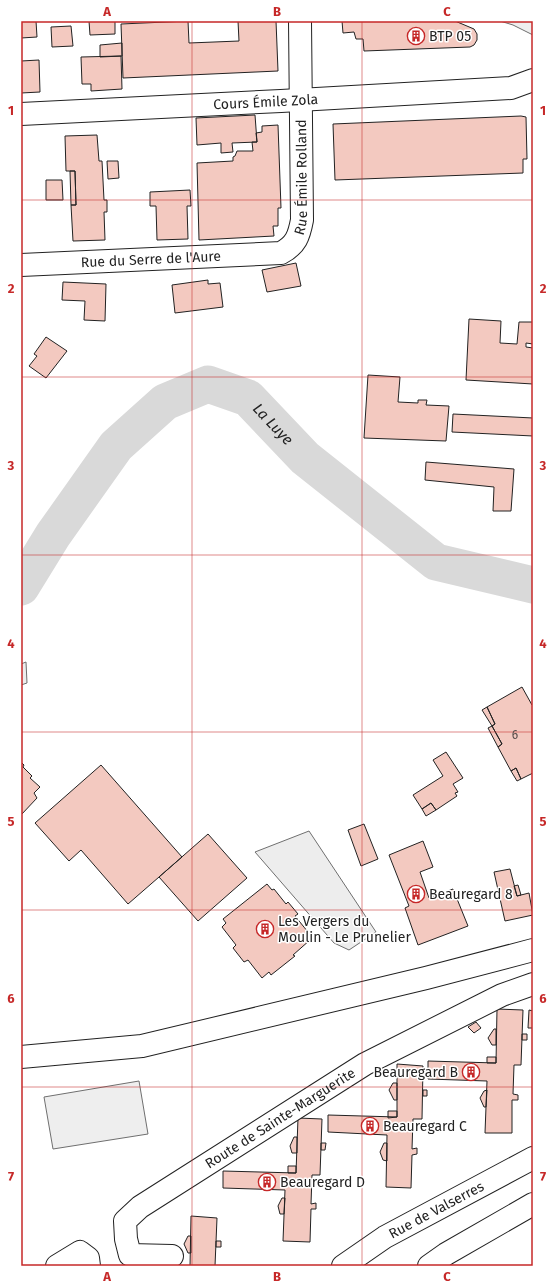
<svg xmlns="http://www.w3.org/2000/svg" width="554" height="1287" font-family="'Fira Sans',sans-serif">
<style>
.green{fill:#eee;stroke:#6f6f6f}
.parking{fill:#ededed;stroke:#6f6f6f}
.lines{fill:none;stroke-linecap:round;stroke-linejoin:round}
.river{stroke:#d9d9d9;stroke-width:37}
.building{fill:#f3c9c0;stroke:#222}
.minor-casing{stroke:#222;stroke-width:24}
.minor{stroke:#fff;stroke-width:22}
.grid{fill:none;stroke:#c62828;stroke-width:1;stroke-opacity:0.55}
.labels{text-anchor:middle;stroke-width:3;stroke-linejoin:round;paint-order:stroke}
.number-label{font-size:12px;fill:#564c4a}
.poi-label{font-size:14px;fill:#222;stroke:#fff;text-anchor:start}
.street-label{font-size:14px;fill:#222;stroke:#fff}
.water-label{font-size:15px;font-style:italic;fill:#222;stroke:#fff}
.neatline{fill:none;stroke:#c62828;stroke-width:1.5}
.grid-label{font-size:13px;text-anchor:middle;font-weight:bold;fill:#c62828}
</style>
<rect width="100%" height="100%" fill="#fff"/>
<path class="green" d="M 500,21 L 533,21 L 533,35 L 513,25 Z
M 139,1081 L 148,1134 L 53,1149 L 44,1097 Z"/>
<path class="parking" d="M 26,662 L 27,683 L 21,685 L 21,664 Z
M 309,831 L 376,932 L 349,950 L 334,943 L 255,852 Z"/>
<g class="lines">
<path class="river" id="s1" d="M 21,587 L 53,535 L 116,446 L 165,402 L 208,384 L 248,398 L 305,458 L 436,562 L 533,585"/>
</g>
<path class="building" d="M 21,21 L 36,21 L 37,37 L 21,38 Z
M 89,21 L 115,21 L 115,34 L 90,35 Z
M 188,21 L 189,43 L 239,41 L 238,21 L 276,21 L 278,71 L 123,78 L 121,24 Z
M 342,21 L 455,21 L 474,29 L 477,34 L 477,40 L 474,45 L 470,47 L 364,51 L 363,39 L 356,39 L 354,32 L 343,33 Z
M 71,26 L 73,46 L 52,47 L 51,27 Z
M 122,43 L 122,56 L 100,57 L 100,45 Z
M 121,56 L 122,89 L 91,91 L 91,84 L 82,84 L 81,57 Z
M 39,60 L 40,92 L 21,93 L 21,61 Z
M 255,115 L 257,142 L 232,143 L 233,152 L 221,153 L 221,143 L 197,145 L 196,118 Z
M 521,116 L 526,117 L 527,159 L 523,159 L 523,173 L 335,180 L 333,124 Z
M 278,125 L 281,208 L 278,208 L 278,226 L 273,226 L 274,236 L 199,240 L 197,163 L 233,161 L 233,157 L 235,156 L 237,151 L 253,151 L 252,142 L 257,142 L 256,133 L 262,132 L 262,126 Z
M 97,135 L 99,161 L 102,161 L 104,200 L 107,200 L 107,212 L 104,212 L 105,240 L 73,241 L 71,205 L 76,205 L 75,171 L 66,171 L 65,136 Z
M 107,161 L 118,161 L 119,178 L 108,179 Z
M 70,171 L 75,171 L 76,205 L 71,205 Z
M 46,180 L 62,180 L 63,200 L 46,200 Z
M 190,190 L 191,206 L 187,206 L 188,239 L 157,240 L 156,206 L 150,206 L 150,192 Z
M 296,263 L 301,286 L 267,292 L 262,270 Z
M 208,280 L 208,284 L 220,283 L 223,307 L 175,313 L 172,285 Z
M 63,282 L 106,284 L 105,321 L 84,320 L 85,301 L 62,300 Z
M 469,319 L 501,321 L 500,343 L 517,344 L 519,322 L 533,322 L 533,344 L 526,343 L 526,347 L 533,348 L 533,384 L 466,380 Z
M 46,337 L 67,351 L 46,378 L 29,366 L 37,356 L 34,354 Z
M 368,375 L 400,377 L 398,402 L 418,403 L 418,400 L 427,400 L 426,405 L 449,406 L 446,441 L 364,438 Z
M 453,414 L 533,418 L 533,436 L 452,432 Z
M 426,462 L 514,469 L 511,511 L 493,511 L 494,487 L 425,480 Z
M 522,687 L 532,705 L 533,704 L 533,773 L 521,779 L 516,768 L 511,771 L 498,747 L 502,744 L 492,726 L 495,724 L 487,707 Z
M 487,707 L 495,724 L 492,726 L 482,710 Z
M 492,726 L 502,744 L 498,747 L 488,728 Z
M 446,752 L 463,778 L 453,784 L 458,792 L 455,793 L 457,796 L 436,810 L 431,803 L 422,809 L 413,795 L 443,776 L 433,760 Z
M 21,762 L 24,765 L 23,767 L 32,776 L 30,778 L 40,787 L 34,793 L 37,798 L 21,815 Z
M 101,765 L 182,857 L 128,904 L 81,850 L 69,861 L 35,823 Z
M 516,768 L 521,779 L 517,781 L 511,771 Z
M 431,803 L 436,810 L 426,816 L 422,809 Z
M 364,824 L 378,859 L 361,866 L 348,830 Z
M 208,834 L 247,878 L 198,921 L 159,877 Z
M 423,841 L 433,867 L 420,872 L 429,898 L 453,889 L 468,926 L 418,945 L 405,908 L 409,906 L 389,855 Z
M 510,869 L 517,896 L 529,893 L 533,915 L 505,921 L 494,872 Z
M 267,884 L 272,890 L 274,889 L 286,904 L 288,902 L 298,914 L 295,916 L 308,932 L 305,934 L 310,940 L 293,955 L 295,956 L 271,975 L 269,972 L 262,978 L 248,960 L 244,962 L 233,948 L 236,945 L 222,927 L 226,923 L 223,919 Z
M 518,885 L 521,895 L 517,896 L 514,886 Z
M 497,1009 L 523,1010 L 521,1065 L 514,1065 L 513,1094 L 518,1095 L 518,1100 L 512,1100 L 512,1133 L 485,1133 L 487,1081 L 428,1079 L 428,1061 L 496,1063 Z
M 529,1010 L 533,1011 L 533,1028 L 528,1028 Z
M 476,1022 L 481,1028 L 474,1033 L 468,1027 Z
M 494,1029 L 496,1029 L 496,1045 L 492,1045 L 488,1038 Z
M 522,1034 L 527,1034 L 527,1040 L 522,1040 Z
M 487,1057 L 496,1057 L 496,1063 L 487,1063 Z
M 397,1064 L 423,1066 L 422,1119 L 413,1119 L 412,1149 L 417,1148 L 417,1154 L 412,1155 L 411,1188 L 386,1187 L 387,1135 L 328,1132 L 328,1115 L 397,1117 Z
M 393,1083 L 397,1083 L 397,1100 L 394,1100 L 389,1090 Z
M 423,1090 L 427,1090 L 427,1096 L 423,1096 Z
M 487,1090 L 486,1107 L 484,1107 L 480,1098 L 484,1091 Z
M 388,1111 L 397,1111 L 397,1117 L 388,1118 Z
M 298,1118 L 322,1119 L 320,1175 L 312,1175 L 311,1204 L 316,1203 L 316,1209 L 311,1209 L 310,1242 L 283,1241 L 285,1190 L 223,1188 L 223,1171 L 296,1173 Z
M 294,1137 L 297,1137 L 297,1153 L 292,1153 L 290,1146 Z
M 321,1143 L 326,1143 L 325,1150 L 321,1150 Z
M 384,1143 L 387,1143 L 387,1161 L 383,1160 L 380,1152 Z
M 288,1166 L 296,1166 L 296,1173 L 288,1173 Z
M 282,1198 L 285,1198 L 284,1214 L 280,1214 L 278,1206 Z
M 191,1216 L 217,1218 L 215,1266 L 190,1266 Z
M 188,1236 L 191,1236 L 191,1253 L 188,1253 L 184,1244 Z
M 216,1241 L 221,1241 L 221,1247 L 216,1247 Z"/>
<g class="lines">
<defs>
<g id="minor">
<path id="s2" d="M 21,114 L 281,101 L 511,88 L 533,80"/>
<path id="s3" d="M 21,265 L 281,253 C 296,245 299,236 302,220 L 300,21"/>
<path d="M 21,1057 L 142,1046 L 426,978 L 533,950"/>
<path id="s4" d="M 172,1256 L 130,1255 L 126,1239 L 125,1221 L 140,1207 L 365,1064 L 502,995 L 533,984"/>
<path d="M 57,1266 L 80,1252 L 88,1258 L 89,1266"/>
<path id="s5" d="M 343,1266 L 385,1237 L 533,1158"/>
<path d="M 429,1266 L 446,1254 L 533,1204"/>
</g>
</defs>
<use href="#minor" class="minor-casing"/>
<use href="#minor" class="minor"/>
</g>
<path class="grid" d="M 192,21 L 192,1266M 362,21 L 362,1266M 21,200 L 533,200M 21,377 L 533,377M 21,555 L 533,555M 21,732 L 533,732M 21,910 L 533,910M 21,1087 L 533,1087"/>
<defs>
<symbol id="building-ring" viewBox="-11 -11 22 22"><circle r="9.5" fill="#fff" stroke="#c62828" stroke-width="1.5"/><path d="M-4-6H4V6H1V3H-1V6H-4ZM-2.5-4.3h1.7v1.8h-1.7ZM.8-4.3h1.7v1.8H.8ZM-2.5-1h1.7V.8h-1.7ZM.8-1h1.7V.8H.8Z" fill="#c62828"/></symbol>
</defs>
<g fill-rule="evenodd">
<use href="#building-ring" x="406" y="26" width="20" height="20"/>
<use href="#building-ring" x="406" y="884" width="20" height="20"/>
<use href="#building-ring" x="255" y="919" width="20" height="20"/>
<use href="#building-ring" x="461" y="1062" width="20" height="20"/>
<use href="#building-ring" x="360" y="1116" width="20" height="20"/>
<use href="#building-ring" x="257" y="1172" width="20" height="20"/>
</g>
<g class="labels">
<g class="number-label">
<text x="515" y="739">6</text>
</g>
<g class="poi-label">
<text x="429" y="41">BTP 05</text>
<text x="429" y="899">Beauregard 8</text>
<text x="278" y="926">Les Vergers du<tspan x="278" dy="16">Moulin - Le Prunelier</tspan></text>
<text x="458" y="1077" text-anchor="end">Beauregard B</text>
<text x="383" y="1131">Beauregard C</text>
<text x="280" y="1187">Beauregard D</text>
</g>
<g class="street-label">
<text dy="5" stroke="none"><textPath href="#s2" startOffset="245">Cours Émile Zola</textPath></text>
<text dy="5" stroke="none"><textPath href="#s3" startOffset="344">Rue Émile Rolland</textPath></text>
<text dy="5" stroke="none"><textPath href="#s3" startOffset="130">Rue du Serre de l'Aure</textPath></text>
<text dy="5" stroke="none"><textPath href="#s4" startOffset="263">Route de Sainte-Marguerite</textPath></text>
<text dy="5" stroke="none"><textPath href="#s5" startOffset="109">Rue de Valserres</textPath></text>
</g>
<g class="water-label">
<text dy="5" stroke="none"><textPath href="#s1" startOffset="361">La Luye</textPath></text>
</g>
</g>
<rect width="554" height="1287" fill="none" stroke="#ffffff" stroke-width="44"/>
<rect x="22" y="22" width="510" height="1243" class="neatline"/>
<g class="grid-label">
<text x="107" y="16">A</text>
<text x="277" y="16">B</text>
<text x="447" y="16">C</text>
<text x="11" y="115">1</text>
<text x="543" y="115">1</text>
<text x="11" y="293">2</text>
<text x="543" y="293">2</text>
<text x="11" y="470">3</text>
<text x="543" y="470">3</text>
<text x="11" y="648">4</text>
<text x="543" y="648">4</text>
<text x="11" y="826">5</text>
<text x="543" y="826">5</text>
<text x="11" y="1003">6</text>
<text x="543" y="1003">6</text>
<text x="11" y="1181">7</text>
<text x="543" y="1181">7</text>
<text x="107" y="1281">A</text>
<text x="277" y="1281">B</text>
<text x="447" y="1281">C</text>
</g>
</svg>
